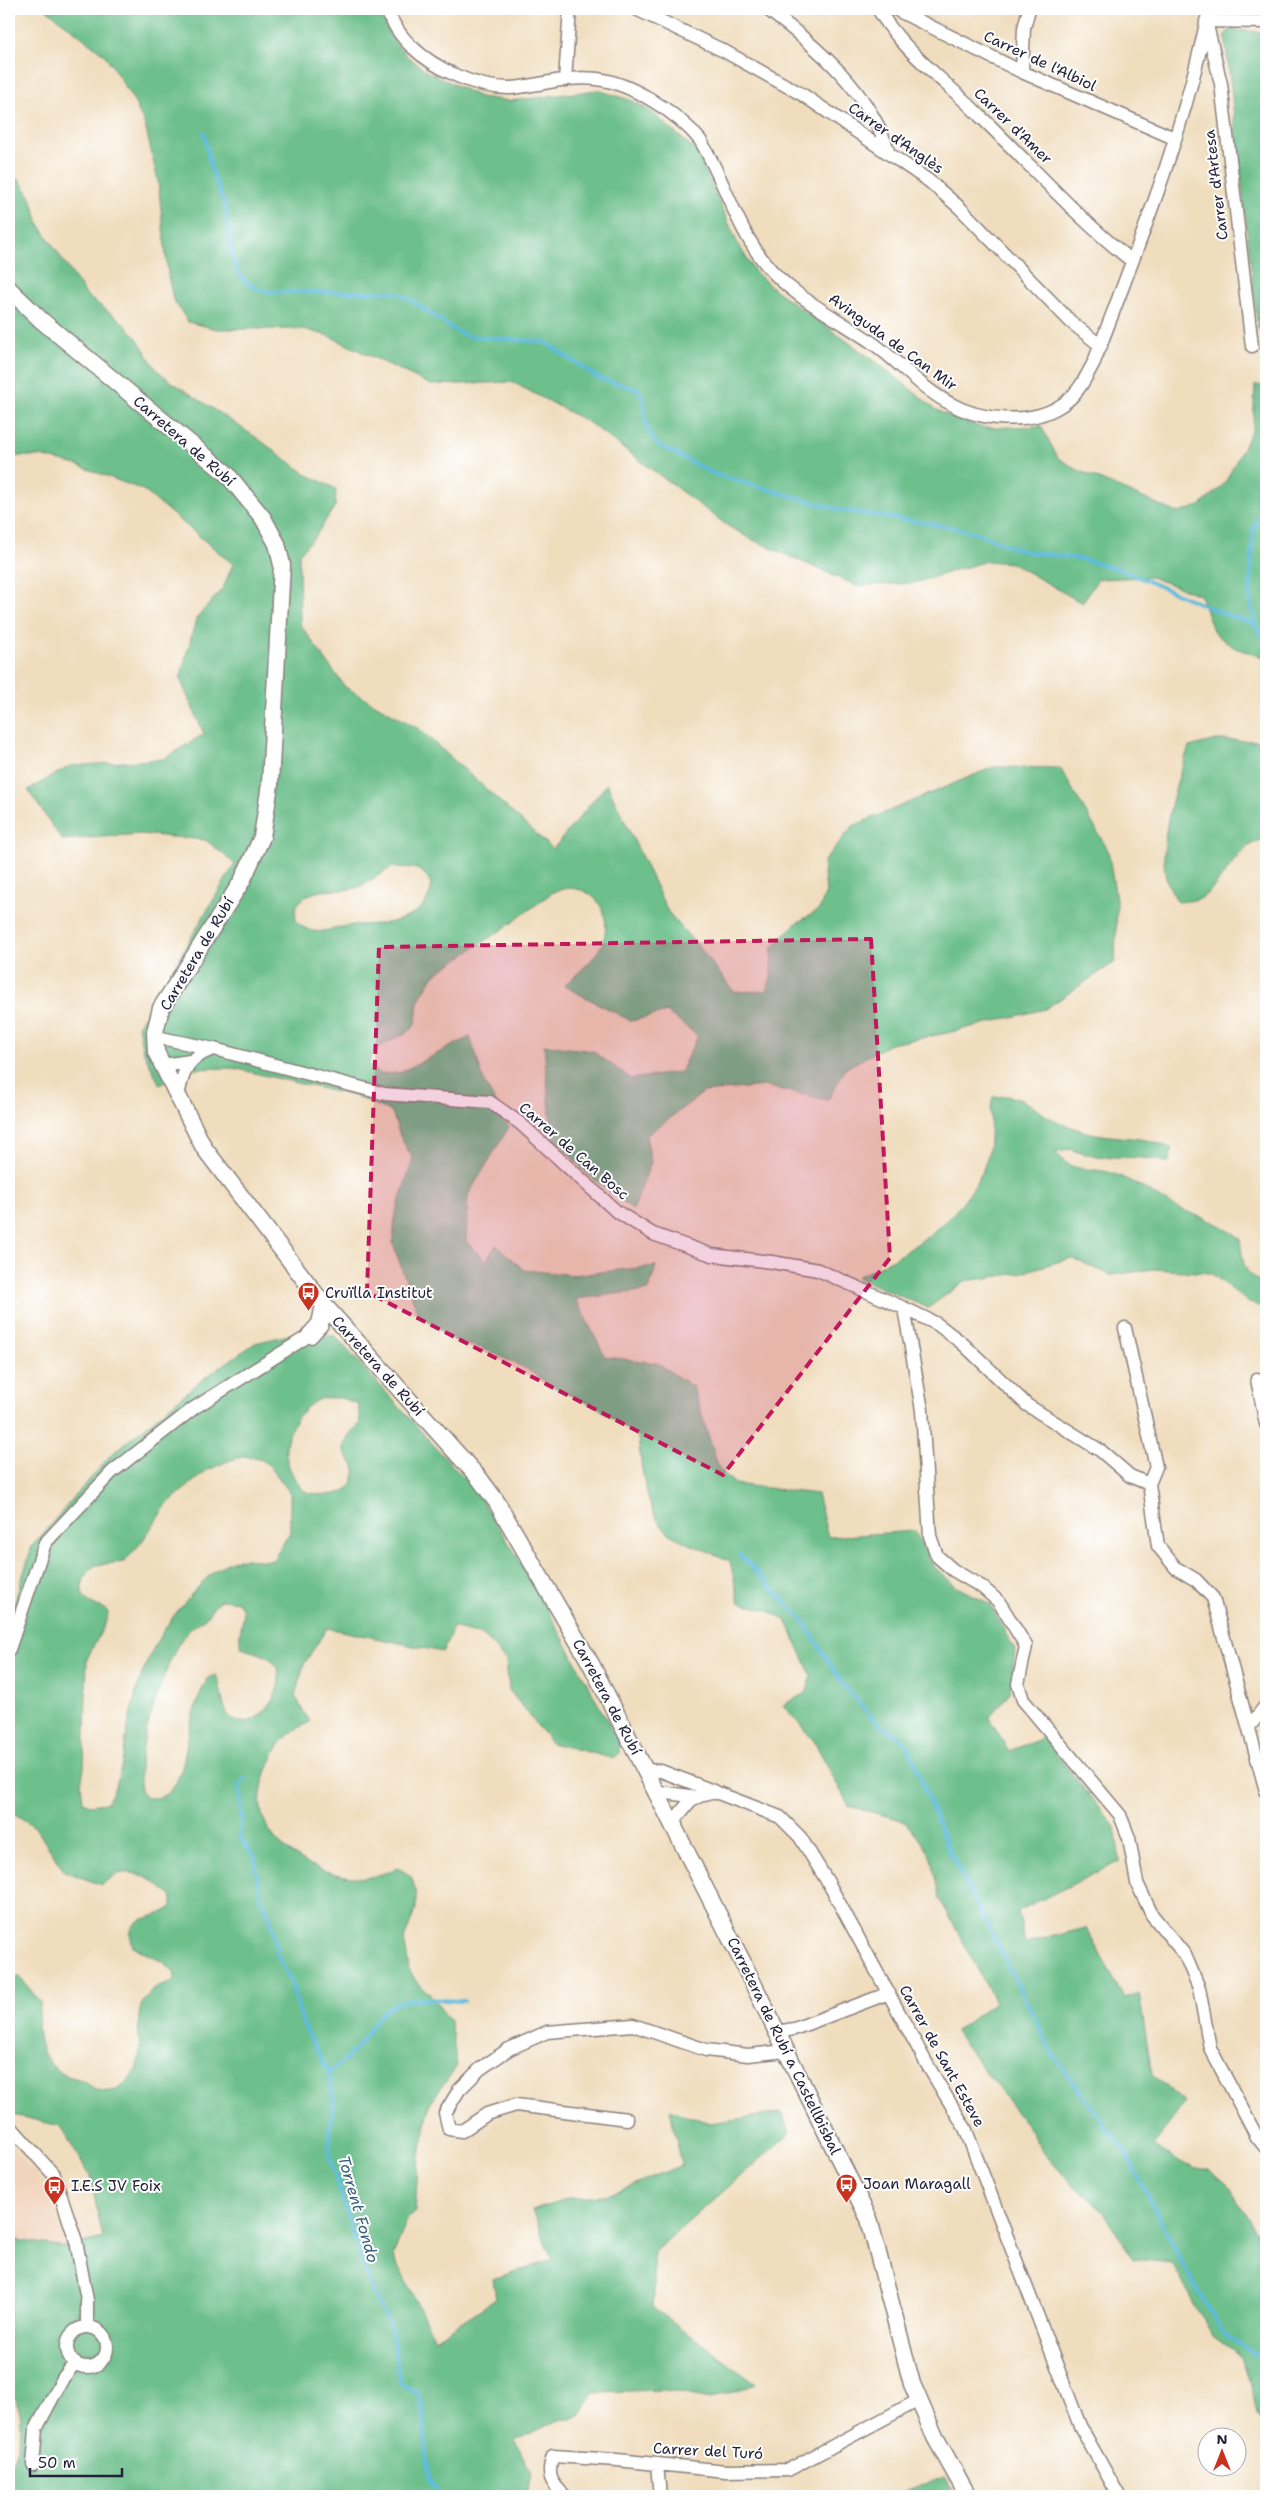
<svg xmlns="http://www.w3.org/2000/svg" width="1275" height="2505" font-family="'Shantell Sans',sans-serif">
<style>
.built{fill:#f2d4be}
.forest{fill:#6dbf8c;stroke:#487064;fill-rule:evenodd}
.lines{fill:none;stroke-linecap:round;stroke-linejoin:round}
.stream{stroke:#5fbcdd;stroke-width:4}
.minor-casing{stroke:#89807c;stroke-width:15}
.tertiary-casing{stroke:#89807c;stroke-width:19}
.minor{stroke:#fff;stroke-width:12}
.tertiary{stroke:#fff;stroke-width:16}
.marked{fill:#c2185b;fill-opacity:0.2;stroke:#c2185b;stroke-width:4;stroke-dasharray:10 6;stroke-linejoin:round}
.labels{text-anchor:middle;stroke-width:4;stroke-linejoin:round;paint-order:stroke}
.street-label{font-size:15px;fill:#22223b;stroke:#fff}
.poi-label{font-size:15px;fill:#22223b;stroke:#fff;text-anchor:start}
.water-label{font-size:16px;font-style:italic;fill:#3a607c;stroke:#fff}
</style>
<rect width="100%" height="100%" fill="#fff"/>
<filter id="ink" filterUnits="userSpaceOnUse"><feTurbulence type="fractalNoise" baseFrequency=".02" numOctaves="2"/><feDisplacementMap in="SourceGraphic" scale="10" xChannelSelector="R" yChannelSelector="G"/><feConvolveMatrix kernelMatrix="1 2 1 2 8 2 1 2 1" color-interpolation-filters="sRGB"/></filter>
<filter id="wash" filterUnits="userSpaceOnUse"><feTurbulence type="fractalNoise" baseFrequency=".0096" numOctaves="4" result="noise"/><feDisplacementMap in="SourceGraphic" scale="20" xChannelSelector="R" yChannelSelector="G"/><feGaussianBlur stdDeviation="1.12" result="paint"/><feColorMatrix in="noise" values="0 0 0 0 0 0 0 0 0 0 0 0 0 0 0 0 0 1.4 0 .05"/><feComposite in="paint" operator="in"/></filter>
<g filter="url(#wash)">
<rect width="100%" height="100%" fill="#f0ddbe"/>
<path class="built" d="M 9,2147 L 43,2182 L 66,2247 L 9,2239 Z"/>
<path class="forest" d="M 46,9 L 378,9 L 394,41 L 408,57 L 428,72 L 480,97 L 510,101 L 598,90 L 633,101 L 653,113 L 696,151 L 738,244 L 755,272 L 775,290 L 879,364 L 935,409 L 955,419 L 983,428 L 1041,426 L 1058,458 L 1078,470 L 1178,513 L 1200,506 L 1225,483 L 1253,428 L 1255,385 L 1266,386 L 1266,658 L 1235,648 L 1214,633 L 1200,595 L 1151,577 L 1098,579 L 1082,603 L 1012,563 L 986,561 L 914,583 L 857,586 L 751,539 L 728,526 L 588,422 L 512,382 L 431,385 L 329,336 L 303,329 L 217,329 L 188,322 L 173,299 L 168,275 L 158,181 L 145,125 L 134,101 L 105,55 Z
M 1229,30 L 1266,32 L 1266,331 L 1258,329 L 1225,36 Z
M 19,179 L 30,196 L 40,226 L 87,296 L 120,320 L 137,338 L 156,369 L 169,380 L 257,438 L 306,474 L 336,489 L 335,506 L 317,534 L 299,554 L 300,624 L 345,687 L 419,729 L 553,849 L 607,784 L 668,912 L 703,952 L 734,992 L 766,991 L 771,978 L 772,948 L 795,924 L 819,910 L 826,892 L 823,862 L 853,826 L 993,767 L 1060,768 L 1108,850 L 1117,905 L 1115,962 L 1045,1009 L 947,1033 L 890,1044 L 846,1068 L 828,1100 L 764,1086 L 704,1092 L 646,1136 L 651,1162 L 633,1210 L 586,1173 L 552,1135 L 544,1045 L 593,1051 L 631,1079 L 680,1072 L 698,1036 L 667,1012 L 631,1021 L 564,986 C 576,974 593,962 601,946 C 617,912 590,877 553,892 L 513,922 L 434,975 L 418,1001 L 416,1023 L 412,1029 C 398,1039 371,1046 369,1064 L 379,1074 L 399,1073 L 470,1037 L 485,1084 L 509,1127 L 468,1195 L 466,1241 L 486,1261 L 496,1245 L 524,1270 L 574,1275 L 656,1266 L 649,1290 L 576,1299 L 605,1357 L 657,1363 L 693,1387 L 719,1469 L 735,1484 L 817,1494 L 828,1537 L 915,1531 L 933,1566 L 957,1587 L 990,1604 L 1015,1650 L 1010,1693 L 989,1718 L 1009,1751 L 1043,1738 L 1115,1827 L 1120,1861 L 1018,1911 L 1025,1943 L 1086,1928 L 1124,1998 L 1139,1993 L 1152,2074 L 1185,2102 L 1153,2147 L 1195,2169 L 1209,2169 L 1227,2184 L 1266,2247 L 1266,2429 L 1257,2414 L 1253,2393 L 1242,2357 L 1211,2335 L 1172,2263 L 1133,2259 L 1104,2212 L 1069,2181 L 1042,2151 L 1028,2127 L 955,2032 L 995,2002 L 939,1897 L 931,1857 L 917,1836 L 906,1823 L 898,1819 L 849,1806 L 814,1741 L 783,1705 L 807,1692 L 811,1675 L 786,1620 L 769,1611 L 739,1602 L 730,1561 C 712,1552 691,1546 673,1536 C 645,1519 642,1467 638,1437 L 597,1407 L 557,1389 L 525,1368 L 482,1348 L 456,1342 L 418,1314 L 393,1244 L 395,1215 L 413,1159 L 400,1136 L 392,1112 L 358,1097 L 233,1068 L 189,1069 L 160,1085 L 143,1051 L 138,1026 L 235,864 L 206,840 L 140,834 L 62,840 L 28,790 L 70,766 L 164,759 L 204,734 L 180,679 L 196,619 L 223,588 L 233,564 L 143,490 L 77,465 L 40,456 L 9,456 L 9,234 L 16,235 C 19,217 12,200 11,182 ZM 392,867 C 400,868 411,866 419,870 C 443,884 426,909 407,917 C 383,927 370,923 347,926 C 325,929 315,939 296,921 L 295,908 C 312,881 340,896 361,886 C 371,881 381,873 392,867 Z
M 1216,740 L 1266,741 L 1266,839 C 1237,843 1226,880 1204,896 C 1198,901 1185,901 1178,902 C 1174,895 1168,886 1166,878 C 1158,841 1176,782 1189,747 Z
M 1008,1096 C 1031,1101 1033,1109 1052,1119 C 1063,1124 1085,1133 1096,1134 C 1123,1139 1148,1136 1172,1149 L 1169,1163 C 1136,1152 1101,1163 1070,1149 L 1056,1153 C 1073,1175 1089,1166 1112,1173 C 1132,1180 1149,1192 1167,1202 C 1191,1216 1218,1220 1240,1238 C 1243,1262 1242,1275 1266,1284 L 1266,1308 L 1249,1303 L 1211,1273 L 1154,1269 L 1111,1275 L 1071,1258 L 1020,1273 L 965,1281 L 928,1308 L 856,1277 C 906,1257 972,1213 987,1158 C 993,1138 988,1117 993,1097 Z
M 297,1333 L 335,1336 L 477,1493 L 530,1577 L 619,1743 L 619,1754 L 612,1758 L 551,1743 L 509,1690 L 506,1661 L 483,1635 L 453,1627 L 443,1652 L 327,1628 L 304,1664 L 295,1696 L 310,1722 C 286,1733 278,1743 268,1768 C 262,1783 257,1804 264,1820 C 278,1856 332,1881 369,1877 C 379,1876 389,1871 398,1868 L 411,1876 L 416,1892 L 416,1909 L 404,1939 L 409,1969 L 417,1983 L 429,1993 L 450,2021 L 457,2066 L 430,2103 L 418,2166 L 415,2213 L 407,2219 L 393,2256 L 435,2339 L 496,2299 L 493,2279 L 552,2259 L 532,2211 L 569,2198 L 605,2196 L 682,2165 L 670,2110 L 710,2123 L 782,2113 L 790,2133 L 654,2252 L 654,2308 L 756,2384 L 710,2399 L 665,2390 L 593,2392 L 580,2416 L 559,2420 L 515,2441 L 531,2472 L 527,2496 L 9,2496 C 9,2489 7,2479 9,2472 C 19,2443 30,2418 9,2390 L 9,2239 L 66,2247 L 103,2238 L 90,2176 L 60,2126 L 9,2114 L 9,1978 L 20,1977 L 41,2003 C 35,2028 38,2061 63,2074 C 69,2077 76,2078 82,2080 C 87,2083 92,2088 98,2090 C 110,2095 124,2086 131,2077 C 152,2052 124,2014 152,1991 C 158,1986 166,1985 173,1982 L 175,1974 L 163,1962 L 133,1947 C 122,1912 153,1923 172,1907 L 172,1898 C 162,1885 137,1868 119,1874 C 113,1875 107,1881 102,1885 L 64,1871 L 35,1827 L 9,1810 L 9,1621 L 32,1546 L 110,1456 L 203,1379 L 255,1343 ZM 323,1398 L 341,1398 L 358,1404 L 360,1424 C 353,1430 346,1438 344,1447 C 343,1456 351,1459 354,1467 C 356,1470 355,1475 354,1478 C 349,1499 320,1496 304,1491 C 297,1482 289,1471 287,1460 C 281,1436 300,1405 323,1398 ZM 245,1456 L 262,1460 L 270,1466 L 290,1493 L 290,1532 L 273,1560 C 260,1562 247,1557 235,1560 C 222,1564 210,1574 201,1584 C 158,1629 140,1666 128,1727 C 123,1753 122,1782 106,1803 L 90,1805 L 83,1802 L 81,1784 L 84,1768 L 87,1659 L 107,1620 L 108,1612 C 102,1606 93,1606 87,1600 C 75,1589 86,1572 96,1565 L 124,1562 L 141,1543 L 167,1504 L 206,1471 L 228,1461 ZM 221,1600 L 238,1602 C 251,1617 234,1631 242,1648 C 251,1652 263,1653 270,1659 C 296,1679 259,1734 234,1720 C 220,1712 223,1687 216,1675 L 209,1677 C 199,1692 194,1710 190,1727 C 184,1753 183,1806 144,1797 C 127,1770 164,1667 181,1640 C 187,1630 197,1625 206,1617 C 212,1611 212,1605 221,1600 Z
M 944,2477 L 956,2496 L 908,2496 L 905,2492 Z"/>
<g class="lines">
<path class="stream" d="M 204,133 C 207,145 208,157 211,168 C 214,180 221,192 224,204 C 234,239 222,287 273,292 L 394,292 L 408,298 L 453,329 L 467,336 L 545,342 L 600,379 L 638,389 C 651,407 637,423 657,444 L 714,474 L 841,510 L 951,527 L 977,533 L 1022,551 L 1081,559 L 1122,570 L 1222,613 L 1255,624
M 1266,507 L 1253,529 L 1250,597 L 1255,624 L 1266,644
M 740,1555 L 802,1619 L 844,1686 L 876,1722 L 900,1738 L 909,1748 L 946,1844 L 1055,2058 L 1123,2148 L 1190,2278 L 1225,2336 L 1266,2360
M 245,1779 L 239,1785 L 242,1818 L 240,1835 L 244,1844 L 254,1856 L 260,1896 L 271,1920 L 278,1958 L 290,1978 L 303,2024 L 329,2073 L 334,2102 L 329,2130 L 330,2158 L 364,2271 L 391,2329 L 400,2383 L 418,2393 L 422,2404 L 429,2478 L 440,2496
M 329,2073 C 340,2063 354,2053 362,2041 C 377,2019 380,2005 410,2000 C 428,1997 446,2001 464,2001"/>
</g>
</g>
<g filter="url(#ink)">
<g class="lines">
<defs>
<path id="minor" d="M 386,9 C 391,21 401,37 411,46 C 435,69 477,89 511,88 C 540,86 568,75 597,79 C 631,83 678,113 700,140 C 724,179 736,227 765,263 C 793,298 838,318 874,344 C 900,363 922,389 951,404 C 981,421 1030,425 1060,406 C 1077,396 1085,379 1094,362 C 1138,247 1185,130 1209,9
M 636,9 L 724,51 L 803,95 L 929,181 L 960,208 L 1071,322 L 1101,346
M 767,9 C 816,46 871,92 889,154
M 878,9 C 904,53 945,80 980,116 C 1030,164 1077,218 1132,261
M 895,9 L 1022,72 L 1174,138
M 1022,72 L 1024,28 L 1029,9
M 565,80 L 570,9
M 1252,346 L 1221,84 L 1206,21 L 1266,22
M 156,1037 L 214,1049 L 385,1094 L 490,1102 L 521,1124 L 616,1211 L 653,1234 L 712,1255 L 772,1262 L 818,1270 L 904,1308 L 937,1324 L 962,1343 L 1027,1405 L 1101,1451 L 1130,1476 L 1149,1484 L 1158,1546 L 1176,1568 L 1196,1580 L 1213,1598 L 1266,1791
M 163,1065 L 190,1061
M 178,1095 C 184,1069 187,1057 214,1049
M 904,1308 L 922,1410 L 930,1536 L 937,1556 L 953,1570 L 982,1587 L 999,1602 L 1026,1646 L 1018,1684 L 1023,1700 L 1120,1815 L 1129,1838 L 1137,1883 L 1152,1915 L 1185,1955 L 1199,1988 L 1210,2048 L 1257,2137 L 1266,2148
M 1125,1328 L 1156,1467 L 1149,1484
M 1257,1379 L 1266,1424
M 9,1649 L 45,1543 L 112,1472 L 194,1408 L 310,1335
M 1249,1727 L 1266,1705
M 645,1770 L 661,1771 L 716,1792
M 657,1795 L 667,1793 L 697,1797
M 675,1830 L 677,1817 L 691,1800 L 707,1793 L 718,1793 L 780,1817 L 800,1837 L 829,1884 L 928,2066 L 965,2128 L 1080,2426 L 1119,2496
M 777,2032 L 794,2029 L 889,1993
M 627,2119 L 516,2105 L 487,2114 L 462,2131 L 449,2129 L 445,2113 L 459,2090 L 480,2069 L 509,2049 L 547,2032 L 633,2025 L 706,2050 L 748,2055 L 786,2051
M 9,2125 L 54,2175 L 76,2241 L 87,2300 L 87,2326
M67 2347a20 20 0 1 1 40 0a20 20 0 1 1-40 0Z
M 33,2465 L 36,2429 L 63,2378 L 75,2363
M 657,2465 L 660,2496
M 565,2496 C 551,2483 546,2475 553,2456 L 617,2460 L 726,2471 L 788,2470 L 919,2400"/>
<path id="tertiary" d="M 9,289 L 41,320 L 227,474 L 263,518 L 277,544 L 282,565 L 270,784 L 262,837 L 242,881 L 161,1008 L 155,1032 L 156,1052 L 204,1148 L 324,1305 L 479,1478 L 496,1501 L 591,1664 L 743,1963 L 860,2201 L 869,2219 L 912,2384 L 935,2437 L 968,2496
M 310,1335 L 320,1324 L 324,1305"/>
</defs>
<use href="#minor" class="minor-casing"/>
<use href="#tertiary" class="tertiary-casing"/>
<use href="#minor" class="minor"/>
<use href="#tertiary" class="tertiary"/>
</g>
</g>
<path class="marked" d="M 871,939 L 890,1258 L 723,1475 L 367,1292 L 379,947 Z"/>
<defs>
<symbol id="bus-pin" viewBox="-11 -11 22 30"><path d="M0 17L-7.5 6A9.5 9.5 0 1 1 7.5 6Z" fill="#c8321e" stroke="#fff"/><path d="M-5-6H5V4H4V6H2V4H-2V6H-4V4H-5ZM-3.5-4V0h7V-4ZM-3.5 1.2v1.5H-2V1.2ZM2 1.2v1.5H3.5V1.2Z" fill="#fff"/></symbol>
</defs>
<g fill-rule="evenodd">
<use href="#bus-pin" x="296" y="1280" width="25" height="34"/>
<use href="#bus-pin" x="834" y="2172" width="25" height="34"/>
<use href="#bus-pin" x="42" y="2174" width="25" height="34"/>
</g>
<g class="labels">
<g class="street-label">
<text transform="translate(1040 61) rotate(25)" y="5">Carrer de l'Albiol</text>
<text transform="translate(1013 126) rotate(44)" y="5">Carrer d'Amer</text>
<text transform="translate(896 138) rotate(35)" y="5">Carrer d'Anglès</text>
<text transform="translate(1216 185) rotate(-97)" y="5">Carrer d'Artesa</text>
<text transform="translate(893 342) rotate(36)" y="5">Avinguda de Can Mir</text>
<text transform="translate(184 441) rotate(41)" y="5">Carretera de Rubí</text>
<text transform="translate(197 954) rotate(-59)" y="5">Carretera de Rubí</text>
<text transform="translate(574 1151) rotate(41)" y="5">Carrer de Can Bosc</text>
<text transform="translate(378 1366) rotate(48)" y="5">Carretera de Rubí</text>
<text transform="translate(607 1697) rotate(62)" y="5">Carretera de Rubí</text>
<text transform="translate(784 2046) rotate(64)" y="5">Carretera de Rubí a Castellbisbal</text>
<text transform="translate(942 2056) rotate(61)" y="5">Carrer de Sant Esteve</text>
<text transform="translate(708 2451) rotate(3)" y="5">Carrer del Turó</text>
</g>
<g class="poi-label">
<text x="325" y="1298">Cruïlla Institut</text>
<text x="863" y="2189">Joan Maragall</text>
<text x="71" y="2191">I.E.S JV Foix</text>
</g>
<g class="water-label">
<text transform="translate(359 2209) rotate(74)" y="6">Torrent Fondo</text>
</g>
</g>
<rect width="1275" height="2505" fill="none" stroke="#fff" stroke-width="30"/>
<g transform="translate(1222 2452)"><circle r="24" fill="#ffffff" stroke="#a7a7b1"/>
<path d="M0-4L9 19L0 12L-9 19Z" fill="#c8321e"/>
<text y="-8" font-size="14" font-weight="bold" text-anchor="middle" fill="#22223b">N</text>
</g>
<path d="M30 2468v8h92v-8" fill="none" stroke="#22223b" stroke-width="2.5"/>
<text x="38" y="2468" font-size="15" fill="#22223b" stroke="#ffffff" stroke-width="4" paint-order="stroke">50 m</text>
</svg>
